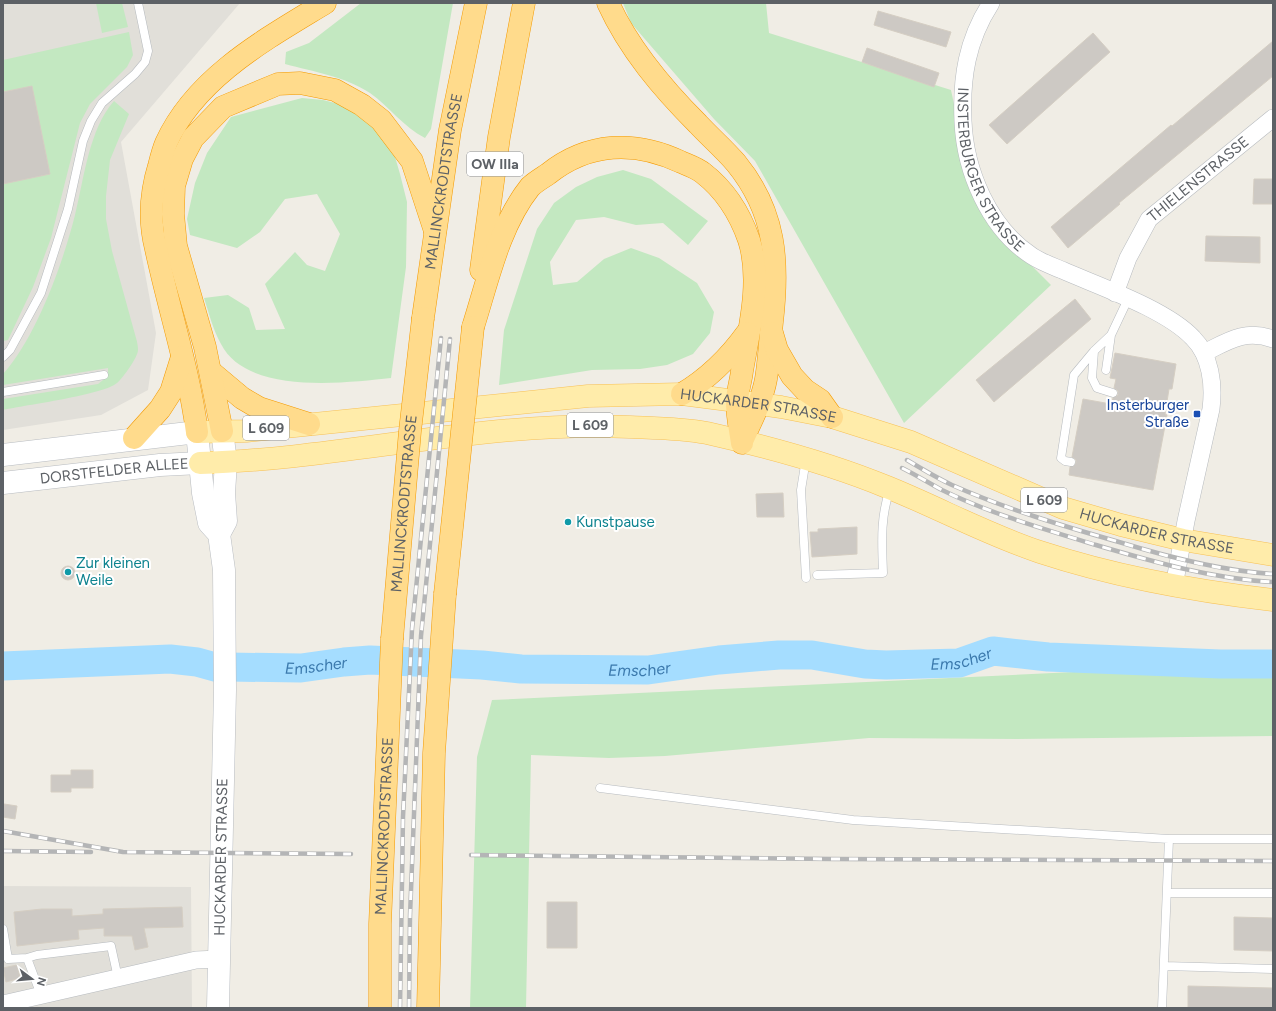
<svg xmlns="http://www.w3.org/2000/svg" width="1276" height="1011" font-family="Figtree,sans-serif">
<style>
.industrial{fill:#e1dfd9}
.green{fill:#c3e8c1}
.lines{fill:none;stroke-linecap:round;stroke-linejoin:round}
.river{stroke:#a5ddff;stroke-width:29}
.building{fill:#cdc9c4;stroke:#d5cec3}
.lane-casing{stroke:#b7bbbf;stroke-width:9}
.street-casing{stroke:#b7bbbf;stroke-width:18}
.secondary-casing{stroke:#b8bcc1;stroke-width:23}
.primary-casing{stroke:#f7c157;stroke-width:23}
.highway-casing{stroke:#f49a00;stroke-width:23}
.lane{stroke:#fff;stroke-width:8}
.street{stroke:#fff;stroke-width:17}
.secondary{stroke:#fff;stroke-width:22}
.primary{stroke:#ffecaa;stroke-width:22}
.highway{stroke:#ffdb8c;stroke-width:22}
.rail-casing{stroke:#b4b5b6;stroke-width:4.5}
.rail{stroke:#fff;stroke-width:3;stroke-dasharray:9;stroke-linecap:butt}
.highway-bridge-casing{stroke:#f49a00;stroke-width:23;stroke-linecap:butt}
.highway-bridge{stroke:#ffdb8c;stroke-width:22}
.transit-dot{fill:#1a4fb4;stroke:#fff;stroke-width:1.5}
.culture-dot{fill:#0f9aa8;stroke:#fff;stroke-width:1.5}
.labels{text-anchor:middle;stroke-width:4;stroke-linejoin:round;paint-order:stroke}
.shield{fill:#fff;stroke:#8e9094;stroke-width:1}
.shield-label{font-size:14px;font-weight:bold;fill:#5d6166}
.street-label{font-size:15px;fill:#5d6166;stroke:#fff}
.transit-label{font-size:15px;fill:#164399;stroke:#fff;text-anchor:end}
.culture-label{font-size:15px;fill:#0d838f;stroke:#fff;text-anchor:start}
.water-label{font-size:16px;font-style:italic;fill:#3b79ad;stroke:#fff}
</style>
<rect width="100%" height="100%" fill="#f0ede5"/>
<path class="industrial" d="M 3,3 L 240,3 L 121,142 L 156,333 L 148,390 L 101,415 L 3,430 Z
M 3,886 L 191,887 L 192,1008 L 3,1008 Z"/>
<path class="green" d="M 96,3 L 122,3 L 128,27 L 102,33 Z
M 361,3 L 453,3 L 431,129 L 425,138 C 403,127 390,107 370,93 C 344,76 314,72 285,64 L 286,52 L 309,43 Z
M 623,3 L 766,3 L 769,33 L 951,90 L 969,174 L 1001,235 L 1051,285 L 904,423 L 755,161 L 714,119 L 631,23 Z
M 129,32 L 133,55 L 127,67 L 90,104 L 80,123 L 51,238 L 33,287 L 8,340 L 3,341 L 3,184 L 50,174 L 35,101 L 19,104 L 16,89 L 3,92 L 3,60 Z
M 302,98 L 323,100 L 343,105 L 385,136 L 393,150 L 400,174 L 407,202 L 406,267 L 391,378 C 344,383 247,395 221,344 C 213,330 209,313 204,298 L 228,295 L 249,308 L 256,330 L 285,329 L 265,284 L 295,252 L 307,265 L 325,271 L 340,234 L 317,194 L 285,199 L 260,232 L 237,248 L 190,235 L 187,219 L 195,183 L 207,153 L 231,117 Z
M 114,101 L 129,114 L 110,160 L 106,196 L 106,219 L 112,251 L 136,338 C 137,341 138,346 138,350 C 138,357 123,378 117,383 C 103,395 25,405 3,410 L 3,399 L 98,384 L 108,376 L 108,368 L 3,385 L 3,374 C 36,338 63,263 75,215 C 84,179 89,129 114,101 Z
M 623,170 L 651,179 L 708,221 L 688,245 L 663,223 L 636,225 L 604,217 L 576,220 L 550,262 L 553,285 L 577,282 L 604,259 L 631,248 L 659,258 L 697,283 L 714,312 L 710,333 L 693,354 L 667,365 L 640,369 L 592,370 L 499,385 L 504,330 L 537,229 L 554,203 L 576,187 L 597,177 Z
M 1074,672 L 1273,674 L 1273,736 L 1017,739 L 869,738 L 665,756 L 609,758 L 531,755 L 526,1008 L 470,1008 L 477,757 L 492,700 Z"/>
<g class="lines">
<path class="river" id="s1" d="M 3,666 L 170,659 L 197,662 L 215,667 L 228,667 L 301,668 L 344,662 L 370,660 L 482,665 L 521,669 L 648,670 L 719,660 L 779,655 L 812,655 L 865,664 L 886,665 L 959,663 L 993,651 L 1048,657 L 1220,664 L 1273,664"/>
</g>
<path class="building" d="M 878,11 L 951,32 L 946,47 L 874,25 Z
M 1093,33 L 1110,52 L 1007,144 L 989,125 Z
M 1273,41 L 1273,76 L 1119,203 L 1120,204 L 1068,248 L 1051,227 L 1171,125 L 1172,126 Z
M 867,48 L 939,73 L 934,87 L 862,62 Z
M 32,86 L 50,174 L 3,184 L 3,92 Z
M 1254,179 L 1273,179 L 1273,204 L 1253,204 Z
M 1206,236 L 1260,237 L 1260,263 L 1205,261 Z
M 1075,299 L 1091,319 L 994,402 L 976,380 Z
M 1115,353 L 1176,364 L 1172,389 L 1169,389 L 1165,414 L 1167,415 L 1153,490 L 1069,475 L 1070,467 L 1076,463 L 1076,460 L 1072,457 L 1083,399 L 1111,404 L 1113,398 L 1118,395 L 1118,391 L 1114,388 L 1116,379 L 1110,378 Z
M 783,493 L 784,517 L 757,517 L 756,494 Z
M 857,527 L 857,554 L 812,557 L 810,532 L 818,532 L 818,529 Z
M61 573a7 7 0 1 1 14 0a7 7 0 1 1-14 0Z
M 71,770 L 93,770 L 93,788 L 71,788 L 71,792 L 51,792 L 51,775 L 71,775 Z
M 4,804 L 17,806 L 15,819 L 3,817 Z
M 547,902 L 577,902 L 577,948 L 547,948 Z
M 182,907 L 183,927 L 144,928 L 148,947 L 135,950 L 132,936 L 104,936 L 104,928 L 78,930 L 79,939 L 17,946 L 14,912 L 42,909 L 72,909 L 72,916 L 103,914 L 103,909 Z
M 1234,917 L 1273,918 L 1273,951 L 1234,950 Z
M 17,965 L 20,978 L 6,982 L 3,968 Z
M 1188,986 L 1273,988 L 1273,1008 L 1188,1008 Z"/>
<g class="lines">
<defs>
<path id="lane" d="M 1094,351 L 1092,378 L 1097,388 L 1113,393
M 3,357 L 10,350 L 41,293 L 68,209 L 83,141 L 91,121 L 102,103 L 135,74 L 145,62 L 148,51 L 138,3
M 1106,370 L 1111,335
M 3,392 L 104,375
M 1071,462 L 1065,461 L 1061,458 L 1074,375 L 1094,351 L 1111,335 L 1128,299
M 817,575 L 883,573 C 882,543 880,518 890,489
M 806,578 L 801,490 L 806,459
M 600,788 L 853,820 L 1169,839
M 1167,893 L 1273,893
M 3,929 L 8,959 L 27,958 L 41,995
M 27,958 L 37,955 L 111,946 L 118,978
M 1164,966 L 1273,969
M 1162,1008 L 1169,839 L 1273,839"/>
<g id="street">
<path id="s2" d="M 991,3 C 967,40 961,78 963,121 C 965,171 989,228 1032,256 C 1041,262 1052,266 1062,270 C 1098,286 1166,309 1193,338 C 1211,356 1214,385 1211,409 L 1186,521 L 1174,586"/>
<path id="s3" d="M 1115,293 L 1128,258 L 1149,219 L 1273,118"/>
<path d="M 1204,353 C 1228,341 1245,329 1273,339"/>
<path d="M 3,1004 L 196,960 L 219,959"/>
</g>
<g id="secondary">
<path d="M 3,455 L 197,432 L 203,493 L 209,523 L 219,534 L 224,570 L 225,690 L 218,1008"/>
<path id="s4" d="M 3,483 L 160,465 L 200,463"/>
<path d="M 219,534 L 226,521 L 224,493 L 226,462 L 222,431"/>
</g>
<g id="primary">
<path id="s5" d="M 197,432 L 246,431 L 588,396 L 682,394 L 781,407 L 832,417 L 911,442 L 1063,508 L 1121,525 L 1183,540 L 1273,555"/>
<path d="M 200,463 C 344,459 486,420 630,427 C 656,428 682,428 707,433 C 769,447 829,463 887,487 C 939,508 988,535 1040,552 C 1116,577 1194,591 1273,600"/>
</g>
<g id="highway">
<path d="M 608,3 C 629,49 662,88 698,124 C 710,137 724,149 736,163 C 776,212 779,262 772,322 C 770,341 769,361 766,379 C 762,401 751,421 742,441"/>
<path d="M 481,270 L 499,137 L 524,3"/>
<path id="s6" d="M 423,318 L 450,130 L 476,3"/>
<path d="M 473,327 C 488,280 499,226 530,187 C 535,182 542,178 548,174 C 588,142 635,140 681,162 C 688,165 697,168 703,173 C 725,190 740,214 749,240 C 762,281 749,330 742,371 C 741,381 737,392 737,402 C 737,415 740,429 742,443"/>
<path d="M 772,333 L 777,350 L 792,376 L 805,390 L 820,400 L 832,417"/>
<path d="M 211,372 L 242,398 L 259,408 L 309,424"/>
<path d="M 682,394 C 709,378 729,358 747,333"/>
<path d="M 222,431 L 205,347 L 176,246 L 173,214 L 174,186 L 182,159 L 193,138 L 223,107 L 278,84 L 300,83 L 335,90 L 362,105 L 381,120 L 412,161 L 435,231"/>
<path d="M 197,432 C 189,370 169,310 156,249 C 149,222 151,192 159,166 C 161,158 163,150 166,143 C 196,77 266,39 325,3"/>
<path d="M 134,438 L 160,409 L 171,392 L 182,357"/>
<path id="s7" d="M 380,1008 L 380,924 L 392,639"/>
<path d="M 428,1008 L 434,753 L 445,594"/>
</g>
</defs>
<use href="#lane" class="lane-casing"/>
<use href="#street" class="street-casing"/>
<use href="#secondary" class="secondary-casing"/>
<use href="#primary" class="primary-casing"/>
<use href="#highway" class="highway-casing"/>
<use href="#lane" class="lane"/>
<use href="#street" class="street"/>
<use href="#secondary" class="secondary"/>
<use href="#primary" class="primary"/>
<use href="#highway" class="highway"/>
<defs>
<path id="rail" d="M 907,460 C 922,469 937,478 952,485 C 1006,509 1063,526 1119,542 C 1168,557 1221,571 1273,574
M 902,468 C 916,475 929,483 942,490 C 991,514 1044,529 1096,545 C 1154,562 1213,579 1273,582
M 3,831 L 123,852 L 351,854
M 3,851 L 91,852
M 471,855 L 832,859 L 1273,861
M 400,1008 L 403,817 L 412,629 L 441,338
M 409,1008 L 410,916 L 421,636 L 450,339"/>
</defs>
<use href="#rail" class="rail-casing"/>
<use href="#rail" class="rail"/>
<defs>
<g id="highway-bridge">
<path d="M 445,594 L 473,327"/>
<path id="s8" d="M 392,639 L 410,431 L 423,318"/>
</g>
</defs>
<use href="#highway-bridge" class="highway-bridge-casing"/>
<use href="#highway-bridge" class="highway-bridge"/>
</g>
<rect class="transit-dot" x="1193" y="410" width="8" height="8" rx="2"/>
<g class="culture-dot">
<circle cx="568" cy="522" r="4"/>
<circle cx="68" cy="572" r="4"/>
</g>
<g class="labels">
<g class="shield">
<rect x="467" y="152" width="56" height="24" rx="3"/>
<rect x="567" y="413" width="46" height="24" rx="3"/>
<rect x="243" y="416" width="46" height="24" rx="3"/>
<rect x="1021" y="488" width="46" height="24" rx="3"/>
</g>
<g class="shield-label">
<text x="495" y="169">OW IIIa</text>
<text x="590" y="430">L 609</text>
<text x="266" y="433">L 609</text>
<text x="1044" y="505">L 609</text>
</g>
<g class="street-label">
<text dy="5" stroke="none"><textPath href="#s2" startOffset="179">INSTERBURGER STRASSE</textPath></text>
<text dy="5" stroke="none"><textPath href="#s3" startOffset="145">THIELENSTRASSE</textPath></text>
<text dy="5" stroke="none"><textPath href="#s6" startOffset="138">MALLINCKRODTSTRASSE</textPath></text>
<text dy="5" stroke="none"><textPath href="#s5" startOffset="564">HUCKARDER STRASSE</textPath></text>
<text dy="5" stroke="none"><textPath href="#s4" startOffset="112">DORSTFELDER ALLEE</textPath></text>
<text dy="5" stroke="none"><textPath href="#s8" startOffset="136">MALLINCKRODTSTRASSE</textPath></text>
<text dy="5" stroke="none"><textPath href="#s5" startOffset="984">HUCKARDER STRASSE</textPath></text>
<text dy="5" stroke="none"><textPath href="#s7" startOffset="182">MALLINCKRODTSTRASSE</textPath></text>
<text transform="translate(221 857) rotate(-89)" y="5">HUCKARDER STRASSE</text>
</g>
<g class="transit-label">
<text x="1189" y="410">Insterburger<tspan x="1189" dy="17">Straße</tspan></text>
</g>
<g class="culture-label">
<text x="576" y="527">Kunstpause</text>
<text x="76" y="568">Zur kleinen<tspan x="76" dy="17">Weile</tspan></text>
</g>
<g class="water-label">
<text dy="6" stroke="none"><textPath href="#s1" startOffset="962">Emscher</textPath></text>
<text dy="6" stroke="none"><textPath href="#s1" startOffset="314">Emscher</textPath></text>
<text dy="6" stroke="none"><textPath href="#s1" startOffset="638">Emscher</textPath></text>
</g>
</g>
<rect width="1276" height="1011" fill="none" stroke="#5d6166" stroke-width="8"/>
<g transform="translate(32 979) rotate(106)" stroke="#ffffff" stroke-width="3" paint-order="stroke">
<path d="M0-3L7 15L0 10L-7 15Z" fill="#5d6166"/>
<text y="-6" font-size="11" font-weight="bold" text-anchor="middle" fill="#5d6166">N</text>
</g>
</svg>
